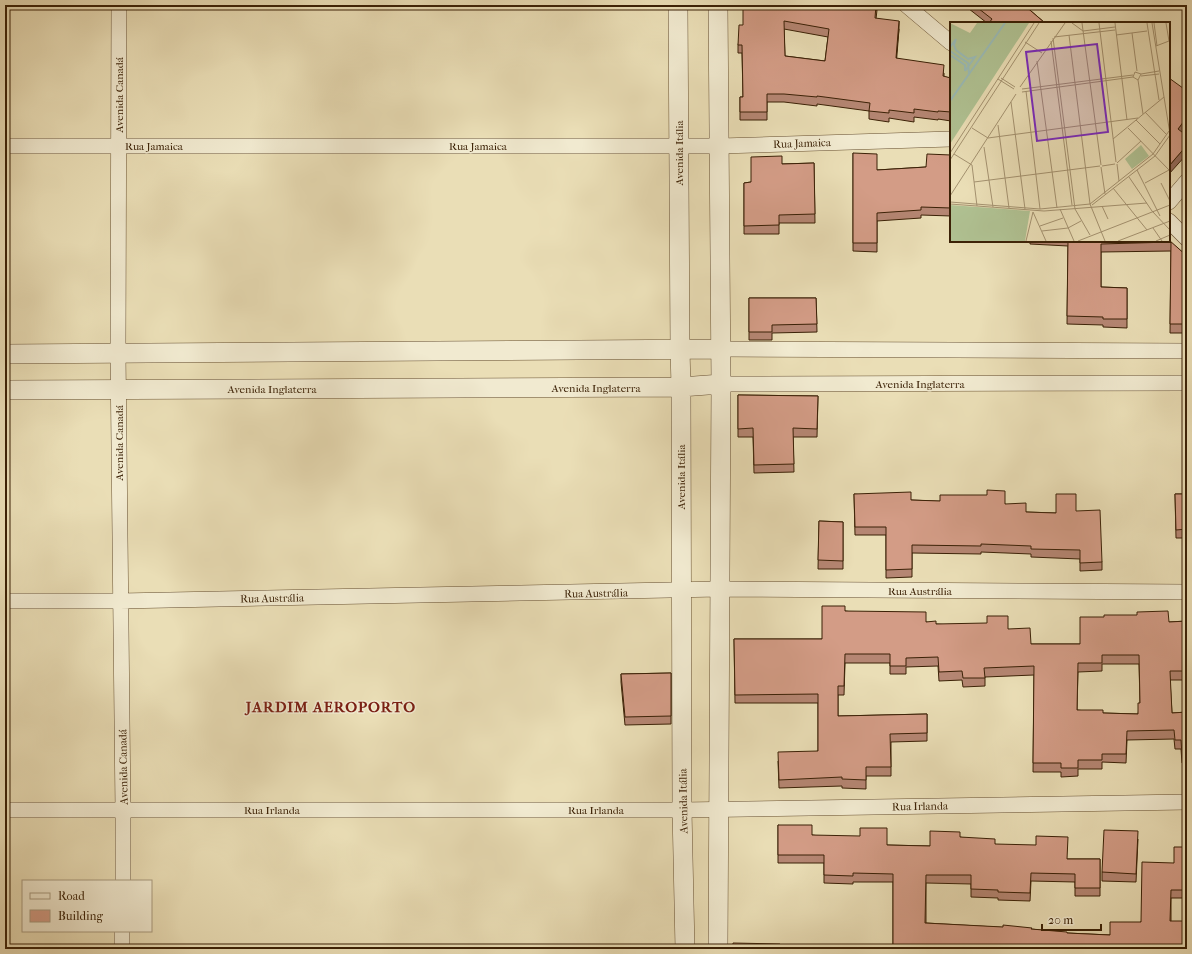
<svg xmlns="http://www.w3.org/2000/svg" width="1192" height="954" font-family="'IM FELL French Canon',serif">
<style>
.lines{fill:none;stroke-linecap:round;stroke-linejoin:round}
.minor-casing{stroke:#675032;stroke-width:16}
.tertiary-casing{stroke:#675032;stroke-width:20}
.minor{stroke:#f1ead0;stroke-width:15}
.tertiary{stroke:#f1ead0;stroke-width:19}
.wall{fill:#b58673;stroke:#3b2106;fill-rule:evenodd}
.shaded-wall{fill:#946d5e;stroke:#3b2106}
.building{fill:#d39c86;stroke:#3b2106;fill-rule:evenodd}
.labels{text-anchor:middle;stroke-width:3;stroke-linejoin:round;paint-order:stroke}
.street-label{font-size:11px;fill:#3b2106;stroke:#f1ead0}
.district-label{font-size:15px;font-weight:bold;letter-spacing:1px;fill:#7a1f14;stroke:#f1ead0}
.inset-river{fill:none;stroke:#9abbb7;stroke-width:2}
.inset-road{fill:none;stroke:#a49270;stroke-width:1}
.view{fill:#7b2cbf;fill-opacity:0.15;stroke:#7b2cbf;stroke-width:2}
.inset-edge{fill:none;stroke:#3b2106;stroke-width:2}
</style>
<rect width="100%" height="100%" fill="#eadeb6"/>
<filter id="stains"><feTurbulence type="fractalNoise" baseFrequency=".005" numOctaves="4"/><feColorMatrix values="0 0 0 0 .2 0 0 0 0 .09 0 0 0 0 .02 0 0 0 .5 -.17"/></filter>
<radialGradient id="worn" r=".72"><stop offset=".6" stop-color="#630" stop-opacity="0"/><stop offset="1" stop-color="#630" stop-opacity=".3"/></radialGradient>
<g class="lines">
<defs>
<path id="minor" d="M 119,5 L 118,354 L 123,810 L 123,881
M 906,5 L 951,43
M 5,146 L 720,146 L 951,139
M 1169,202 L 1187,181
M 1169,221 L 1187,239
M 720,349 L 1187,351
M 721,384 L 1187,383
M 5,601 L 120,601 L 719,589 L 1187,592
M 5,810 L 682,810 L 1187,802
M 122,949 L 122,931"/>
<path id="tertiary" d="M 678,5 L 680,349 L 681,387 L 682,810 L 685,949
M 718,5 L 721,384 L 718,949
M 5,354 L 720,349
M 5,390 L 681,387 L 721,384"/>
</defs>
<use href="#minor" class="minor-casing"/>
<use href="#tertiary" class="tertiary-casing"/>
<use href="#minor" class="minor"/>
<use href="#tertiary" class="tertiary"/>
</g>
<path class="wall" d="M 964,5 L 1024,5 L 1045,23 L 987,23 Z
M 877,10 L 876,19 L 899,29 L 896,58 L 944,73 L 944,77 L 951,78 L 951,121 L 938,119 L 938,120 L 914,117 L 914,122 L 889,118 L 889,122 L 869,119 L 869,111 L 817,104 L 817,106 L 784,102 L 767,102 L 767,120 L 740,120 L 740,97 L 743,97 L 742,53 L 738,53 L 738,45 L 743,25 ZM 784,29 L 828,37 L 825,61 L 785,56 Z
M 853,153 L 877,170 L 926,167 L 951,155 L 951,216 L 921,215 L 921,218 L 877,221 L 877,252 L 853,251 Z
M 814,163 L 815,223 L 779,223 L 779,234 L 744,234 L 744,183 L 751,182 L 782,164 Z
M 1030,241 L 1169,241 L 1187,256 L 1187,339 L 1183,339 L 1183,333 L 1170,333 L 1171,251 L 1101,252 L 1101,287 L 1127,288 L 1127,328 L 1103,327 L 1103,325 L 1067,324 L 1068,246 L 1030,244 Z
M 749,298 L 816,298 L 817,332 L 772,333 L 772,340 L 749,340 Z
M 738,395 L 818,396 L 817,437 L 793,437 L 794,472 L 754,473 L 753,437 L 738,437 Z
M 854,494 L 911,500 L 1005,504 L 1026,512 L 1056,513 L 1076,511 L 1102,562 L 1102,570 L 1080,571 L 1080,559 L 1031,557 L 1031,554 L 981,552 L 981,554 L 912,553 L 912,577 L 886,578 L 886,535 L 855,535 Z
M 1175,494 L 1187,494 L 1187,538 L 1176,538 Z
M 819,521 L 843,522 L 843,569 L 818,569 Z
M 845,611 L 926,622 L 936,624 L 1008,629 L 1031,644 L 1080,644 L 1169,622 L 1187,621 L 1187,680 L 1170,680 L 1172,713 L 1187,712 L 1187,763 L 1182,763 L 1181,749 L 1175,749 L 1174,739 L 1127,740 L 1126,763 L 1102,762 L 1102,769 L 1078,769 L 1078,776 L 1061,777 L 1061,772 L 1033,772 L 1034,675 L 985,677 L 985,686 L 963,687 L 962,680 L 939,681 L 938,666 L 906,667 L 906,674 L 890,674 L 890,663 L 845,663 L 844,695 L 838,695 L 838,716 L 927,714 L 927,741 L 891,742 L 891,776 L 866,776 L 866,789 L 842,788 L 842,786 L 779,788 L 778,761 L 818,751 L 818,703 L 735,703 L 734,639 L 822,639 ZM 1102,664 L 1139,664 L 1140,703 L 1138,714 L 1103,713 L 1077,710 L 1078,672 L 1102,671 Z
M 671,673 L 671,724 L 625,725 L 621,682 L 621,674 Z
M 778,825 L 812,835 L 887,845 L 930,846 L 960,837 L 1067,859 L 1100,859 L 1100,896 L 1075,896 L 1075,882 L 1031,881 L 1030,901 L 998,900 L 998,898 L 971,897 L 971,884 L 926,883 L 926,923 L 1031,929 L 1067,933 L 1110,935 L 1141,922 L 1174,863 L 1187,847 L 1187,898 L 1171,898 L 1171,921 L 1187,949 L 893,949 L 893,882 L 853,882 L 853,884 L 824,883 L 824,863 L 778,863 Z
M 1138,839 L 1136,882 L 1102,881 L 1102,872 Z"/>
<path class="shaded-wall" d="M 899,21 L 899,29 L 896,67 L 896,58 Z
M 1187,117 L 1187,125 L 1178,137 L 1178,129 Z
M 1187,145 L 1187,154 L 1169,174 L 1169,166 Z"/>
<path class="building" d="M 743,5 L 876,5 L 875,18 L 899,21 L 896,58 L 944,65 L 943,76 L 951,78 L 951,112 L 938,111 L 938,112 L 914,109 L 914,113 L 889,110 L 889,113 L 869,111 L 870,103 L 817,96 L 817,97 L 784,94 L 767,94 L 767,112 L 740,112 L 740,97 L 743,97 L 742,45 L 738,45 L 739,25 L 743,25 ZM 784,21 L 829,29 L 825,61 L 785,56 Z
M 974,5 L 1024,5 L 1045,23 L 989,23 L 992,19 Z
M 1169,78 L 1187,91 L 1187,117 L 1178,129 L 1187,136 L 1187,145 L 1169,166 Z
M 853,153 L 877,154 L 877,170 L 926,167 L 927,154 L 951,155 L 951,208 L 921,207 L 921,210 L 877,213 L 877,243 L 853,243 Z
M 782,156 L 782,164 L 814,163 L 815,214 L 779,215 L 779,225 L 744,226 L 744,183 L 751,182 L 751,157 Z
M 1169,240 L 1187,256 L 1187,331 L 1183,331 L 1183,324 L 1170,324 L 1171,242 L 1101,244 L 1101,287 L 1127,288 L 1127,319 L 1103,319 L 1103,317 L 1067,316 L 1068,241 L 1169,241 Z
M 749,298 L 816,298 L 817,324 L 772,325 L 772,332 L 749,332 Z
M 738,395 L 818,396 L 817,429 L 793,428 L 794,464 L 754,465 L 753,428 L 738,429 Z
M 987,490 L 1005,491 L 1005,504 L 1026,503 L 1026,512 L 1056,513 L 1056,494 L 1076,494 L 1076,511 L 1100,510 L 1102,562 L 1080,563 L 1080,550 L 1031,549 L 1031,546 L 981,544 L 981,546 L 912,545 L 912,569 L 886,570 L 886,527 L 855,527 L 854,494 L 911,492 L 911,500 L 940,501 L 940,495 L 987,495 Z
M 1175,494 L 1187,494 L 1187,529 L 1176,530 Z
M 819,521 L 843,522 L 843,561 L 818,560 Z
M 822,606 L 845,606 L 845,611 L 926,612 L 926,622 L 936,621 L 936,624 L 987,623 L 987,616 L 1008,616 L 1008,629 L 1030,628 L 1031,644 L 1080,644 L 1080,617 L 1104,617 L 1104,615 L 1137,615 L 1137,612 L 1168,611 L 1169,622 L 1187,621 L 1187,671 L 1170,671 L 1172,713 L 1187,712 L 1187,755 L 1182,755 L 1181,740 L 1175,740 L 1174,730 L 1127,731 L 1126,754 L 1102,754 L 1102,760 L 1078,760 L 1078,768 L 1061,768 L 1061,763 L 1033,763 L 1034,666 L 984,668 L 985,678 L 963,678 L 962,671 L 939,672 L 938,657 L 906,658 L 906,666 L 890,666 L 890,654 L 845,654 L 844,686 L 838,686 L 838,716 L 927,714 L 927,733 L 890,734 L 891,767 L 866,767 L 866,780 L 842,779 L 842,777 L 779,780 L 778,752 L 818,751 L 818,694 L 735,695 L 734,639 L 822,639 ZM 1102,655 L 1139,655 L 1140,703 L 1138,703 L 1138,714 L 1103,713 L 1103,710 L 1077,710 L 1078,663 L 1102,663 Z
M 671,673 L 671,716 L 625,717 L 621,674 Z
M 778,825 L 812,825 L 812,835 L 860,836 L 860,828 L 887,828 L 887,845 L 930,846 L 930,831 L 960,832 L 960,837 L 995,839 L 995,844 L 1036,845 L 1036,836 L 1068,837 L 1067,859 L 1100,859 L 1100,888 L 1075,888 L 1075,874 L 1031,873 L 1030,893 L 998,892 L 998,890 L 971,889 L 971,875 L 926,875 L 925,923 L 1003,927 L 1003,925 L 1032,928 L 1031,929 L 1067,932 L 1067,933 L 1110,935 L 1110,922 L 1141,922 L 1142,862 L 1174,863 L 1174,847 L 1187,847 L 1187,890 L 1171,890 L 1170,921 L 1187,921 L 1187,949 L 893,949 L 893,874 L 853,873 L 853,876 L 824,875 L 824,855 L 778,855 Z
M 1104,830 L 1138,831 L 1136,874 L 1102,872 Z
M 733,943 L 780,944 L 780,949 L 733,949 Z"/>
<g class="labels">
<g class="street-label">
<text transform="translate(119 95) rotate(-90)" y="4">Avenida Canadá</text>
<text transform="translate(802 143) rotate(-2)" y="4">Rua Jamaica</text>
<text x="154" y="150">Rua Jamaica</text>
<text x="478" y="150">Rua Jamaica</text>
<text transform="translate(679 153) rotate(-90)" y="4">Avenida Itália</text>
<text x="920" y="388">Avenida Inglaterra</text>
<text x="596" y="392">Avenida Inglaterra</text>
<text x="272" y="393">Avenida Inglaterra</text>
<text transform="translate(119 443) rotate(-90)" y="4">Avenida Canadá</text>
<text transform="translate(681 477) rotate(-90)" y="4">Avenida Itália</text>
<text x="920" y="595">Rua Austrália</text>
<text transform="translate(596 593) rotate(-1)" y="4">Rua Austrália</text>
<text transform="translate(272 598) rotate(-1)" y="4">Rua Austrália</text>
<text transform="translate(123 767) rotate(-91)" y="4">Avenida Canadá</text>
<text transform="translate(683 801) rotate(-91)" y="4">Avenida Itália</text>
<text transform="translate(920 806) rotate(-1)" y="4">Rua Irlanda</text>
<text x="272" y="814">Rua Irlanda</text>
<text x="596" y="814">Rua Irlanda</text>
</g>
<g class="district-label">
<text x="331" y="712">JARDIM AEROPORTO</text>
</g>
</g>
<g transform="translate(950 22)">
<rect width="220" height="220" fill="#eadeb6"/>
<path d="M 0,1 L 20,11 L 27,1 L 79,1 L 0,122 ZM 191,123 L 199,134 L 182,147 L 175,137 ZM 0,183 L 80,189 L 75,219 L 0,219 Z" fill="#b0c293"/>
<path class="inset-river" d="M 0,25 L 6,17 L 4,23 L 6,28 L 18,37 L 25,35 L 15,49M 0,29 L 18,41 L 19,52M 0,33 L 15,43 L 15,49M 0,79 L 55,1"/>
<path class="inset-road" d="M 122,1 L 133,9 L 165,5M 132,1 L 151,143M 149,1 L 166,140M 165,1 L 177,98M 197,1 L 209,78M 202,1 L 220,112M 204,1 L 207,24M 216,1 L 219,19M 182,11 L 187,49M 119,13 L 140,182 L 155,219M 166,13 L 197,9M 104,15 L 165,8M 103,16 L 125,187 L 140,213M 101,19 L 122,183M 75,20 L 92,31M 206,24 L 219,19M 87,39 L 107,186M 191,52 L 209,49M 191,54 L 209,52M 51,56 L 65,65M 48,57 L 64,67M 188,58 L 193,92M 70,65 L 115,1M 72,67 L 183,53M 76,69 L 90,187M 72,70 L 183,55 L 188,58 L 191,52 L 185,50 L 183,55M 61,80 L 75,187M 195,90 L 216,112M 186,98 L 210,122M 48,103 L 59,186M 22,106 L 38,116 L 188,96M 178,106 L 220,149M 163,117 L 214,75M 34,125 L 43,185M 0,131 L 84,1M 4,132 L 22,143 L 27,184M 0,138 L 89,1M 167,141 L 191,119M 167,142 L 169,159M 152,144 L 165,142M 151,145 L 155,172M 187,148 L 210,194M 179,155 L 202,189 L 220,208M 24,160 L 150,144M 195,161 L 219,148M 211,161 L 220,179M 163,166 L 197,208M 0,174 L 66,72M 0,180 L 90,187 L 140,182 L 203,132 L 219,109M 0,182 L 94,189 L 197,181M 142,183 L 205,134 L 220,113M 152,184 L 158,197M 110,187 L 124,219M 83,190 L 96,219M 90,204 L 113,196M 203,206 L 212,219M 92,209 L 118,206 L 131,199M 76,219 L 83,190M 128,219 L 220,183M 168,219 L 220,199M 206,219 L 220,213"/>
<path class="view" d="M 147,22 L 158,110 L 87,119 L 76,30 Z"/>
<rect width="220" height="220" class="inset-edge"/>
</g>
<rect width="1192" height="954" fill="none" stroke="#eadeb6" stroke-width="20"/>
<rect x="6" y="6" width="1180" height="942" fill="none" stroke="#3b2106" stroke-width="2"/>
<rect x="10" y="10" width="1172" height="934" fill="none" stroke="#3b2106"/>
<rect x="22" y="880" width="130" height="52" fill="#f1ead0" stroke="#a89a7f"/>
<rect x="30" y="893" width="20" height="6" fill="#f1ead0" stroke="#a89a7f"/>
<text x="58" y="900" font-size="12" fill="#3b2106">Road</text>
<rect x="30" y="910" width="20" height="12" fill="#d39c86" stroke="#a89a7f"/>
<text x="58" y="920" font-size="12" fill="#3b2106">Building</text>
<path d="M1042 924v6h59v-6" fill="none" stroke="#3b2106" stroke-width="2"/>
<text x="1048" y="924" font-size="12" fill="#3b2106" stroke="#f1ead0" stroke-width="3" paint-order="stroke">20 m</text>
<rect width="100%" height="100%" filter="url(#stains)"/>
<rect width="100%" height="100%" fill="url(#worn)"/>
</svg>
